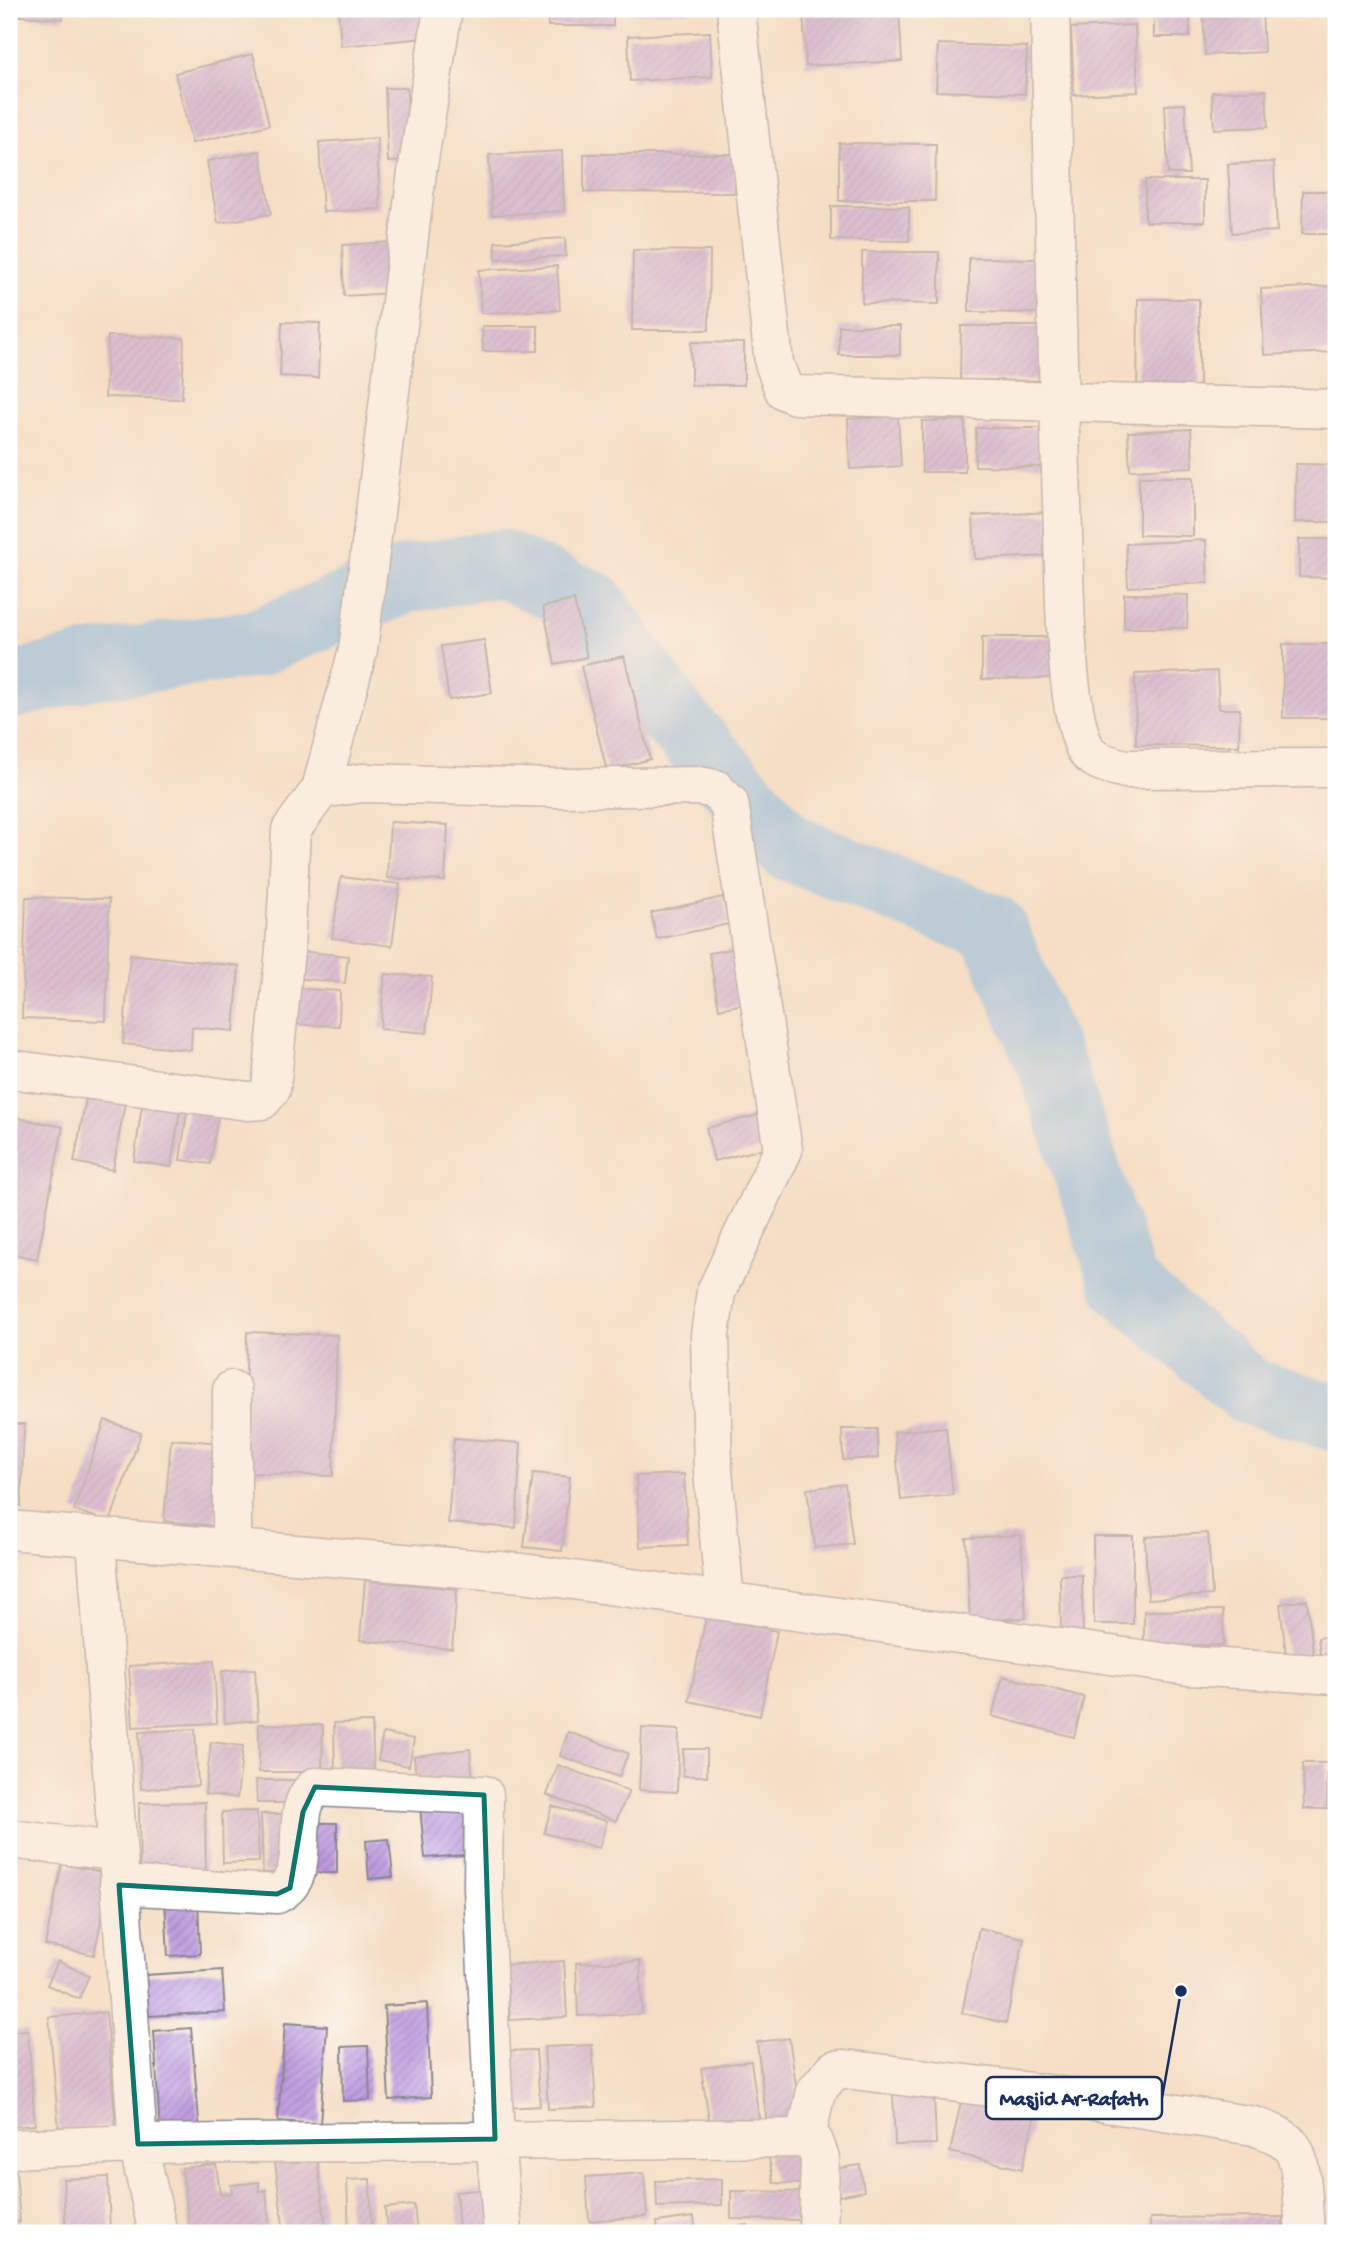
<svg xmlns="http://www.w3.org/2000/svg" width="1345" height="2242" font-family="'Gochi Hand',sans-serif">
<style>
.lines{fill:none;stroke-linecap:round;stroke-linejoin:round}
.river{stroke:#74b4e8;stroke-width:68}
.building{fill:url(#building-hatch)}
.minor-casing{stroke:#888691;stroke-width:41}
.minor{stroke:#fff;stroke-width:38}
.marked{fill:none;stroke:#0f766e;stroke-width:5;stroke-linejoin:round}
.leader{fill:none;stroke:#1b2f5e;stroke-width:2.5}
.callout-dot{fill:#1b2f5e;stroke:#fff;stroke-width:2.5}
.callout{fill:#fff;stroke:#1b2f5e;stroke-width:2.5}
.callout-label{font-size:21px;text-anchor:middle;font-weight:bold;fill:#1b2f5e}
</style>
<defs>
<pattern id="building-hatch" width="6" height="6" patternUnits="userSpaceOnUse" patternTransform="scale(1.75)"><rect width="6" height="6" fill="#bb96dd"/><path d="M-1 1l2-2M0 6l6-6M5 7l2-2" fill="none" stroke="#977bb6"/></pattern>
</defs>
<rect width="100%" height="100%" fill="#fff"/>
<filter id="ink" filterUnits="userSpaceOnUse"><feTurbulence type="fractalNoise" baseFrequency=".0143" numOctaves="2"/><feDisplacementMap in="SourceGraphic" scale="14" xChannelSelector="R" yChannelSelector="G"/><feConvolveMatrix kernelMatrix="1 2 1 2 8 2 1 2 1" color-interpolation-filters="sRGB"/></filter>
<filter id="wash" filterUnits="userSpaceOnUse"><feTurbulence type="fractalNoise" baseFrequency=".00686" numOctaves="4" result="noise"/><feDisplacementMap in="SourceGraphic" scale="28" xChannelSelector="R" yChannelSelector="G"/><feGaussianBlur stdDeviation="1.57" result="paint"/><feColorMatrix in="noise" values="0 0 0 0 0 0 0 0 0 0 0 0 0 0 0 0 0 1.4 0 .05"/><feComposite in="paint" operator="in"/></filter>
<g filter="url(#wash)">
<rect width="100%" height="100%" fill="#f5dec4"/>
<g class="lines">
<path class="river" d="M 9,686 L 90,666 L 254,644 L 407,579 L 501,563 L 592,604 L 672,716 L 788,847 L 993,928 L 1053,1070 L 1124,1284 L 1250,1392 L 1336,1418"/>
</g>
<g id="blocks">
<path class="building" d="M 9,9 L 64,9 L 63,19 L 9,15 Z
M 338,9 L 422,9 L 425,38 L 341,46 Z
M 548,9 L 613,9 L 613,26 L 548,26 Z
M 629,9 L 689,9 L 689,11 L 630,13 Z
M 803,9 L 899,9 L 902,61 L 806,66 Z
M 1154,9 L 1190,9 L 1190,37 L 1154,37 Z
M 1203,9 L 1262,9 L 1264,52 L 1205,55 Z
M 1135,25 L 1138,92 L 1074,95 L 1071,28 Z
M 710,32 L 712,77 L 630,81 L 628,36 Z
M 938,44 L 1027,47 L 1025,94 L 936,91 Z
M 253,54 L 269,125 L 192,143 L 175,73 Z
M 385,88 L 407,88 L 410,161 L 388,162 Z
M 1266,90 L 1268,127 L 1214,129 L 1212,92 Z
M 1185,104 L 1189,174 L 1168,174 L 1165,105 Z
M 377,138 L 380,209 L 323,212 L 319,142 Z
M 839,143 L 936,144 L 935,201 L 839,201 Z
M 260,151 L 271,214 L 218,223 L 207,161 Z
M 562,151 L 564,211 L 492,215 L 489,155 Z
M 584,154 L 735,154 L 735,193 L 584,192 Z
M 1274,162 L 1277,231 L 1232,233 L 1228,164 Z
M 1145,180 L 1205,180 L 1205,222 L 1145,222 Z
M 1303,191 L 1336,191 L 1336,234 L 1302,234 Z
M 831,206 L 909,207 L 909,241 L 831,240 Z
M 565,238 L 566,256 L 496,259 L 495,242 Z
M 391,242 L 394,293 L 344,296 L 342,245 Z
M 633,250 L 710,251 L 709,330 L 632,330 Z
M 862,252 L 939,252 L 939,304 L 862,303 Z
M 969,258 L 1038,259 L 1037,313 L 969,312 Z
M 557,266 L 560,310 L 481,313 L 479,270 Z
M 1334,286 L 1336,352 L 1264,355 L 1261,289 Z
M 1138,299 L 1199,299 L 1199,398 L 1137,398 Z
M 282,322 L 320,323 L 318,378 L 280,376 Z
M 482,326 L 538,326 L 538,351 L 483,351 Z
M 839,326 L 900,326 L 900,355 L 839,355 Z
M 961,326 L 1052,326 L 1052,381 L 960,380 Z
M 108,336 L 184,338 L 182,399 L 105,397 Z
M 691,342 L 744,343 L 744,385 L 691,385 Z
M 898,416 L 901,466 L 850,469 L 848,419 Z
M 965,420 L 965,472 L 922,472 L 922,421 Z
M 976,428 L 1048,428 L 1048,467 L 975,466 Z
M 1191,429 L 1193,467 L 1130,470 L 1128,432 Z
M 1296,464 L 1336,465 L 1336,522 L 1295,522 Z
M 1139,477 L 1193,477 L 1193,536 L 1139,535 Z
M 1049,512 L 1051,556 L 975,559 L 973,516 Z
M 1299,539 L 1336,539 L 1336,578 L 1299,577 Z
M 1206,540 L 1208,583 L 1128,587 L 1126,544 Z
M 1124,594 L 1188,595 L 1187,628 L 1124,628 Z
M 574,600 L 587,657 L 555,664 L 543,607 Z
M 982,637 L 1055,637 L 1055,678 L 982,679 Z
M 484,640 L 492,693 L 449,700 L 441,646 Z
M 1283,644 L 1336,644 L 1336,718 L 1283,718 Z
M 624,656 L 650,759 L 607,771 L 581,666 Z
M 1217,671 L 1219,709 L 1240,709 L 1239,746 L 1136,745 L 1135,674 Z
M 390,822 L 448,825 L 445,881 L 387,878 Z
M 341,877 L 400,884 L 392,946 L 332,938 Z
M 26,897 L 109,899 L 106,1021 L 22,1018 Z
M 723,897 L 729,924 L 657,939 L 651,913 Z
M 737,948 L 748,1003 L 719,1009 L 709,953 Z
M 288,950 L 348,956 L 345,983 L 285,977 Z
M 130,954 L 239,966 L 234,1031 L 192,1027 L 191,1050 L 123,1044 Z
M 385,974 L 432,977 L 427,1033 L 380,1029 Z
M 288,988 L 340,991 L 339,1026 L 286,1024 Z
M 87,1094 L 125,1102 L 113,1170 L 74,1162 Z
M 143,1099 L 181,1105 L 171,1167 L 134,1161 Z
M 189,1099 L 220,1104 L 210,1164 L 180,1160 Z
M 758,1115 L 766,1148 L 714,1161 L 706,1128 Z
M 9,1116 L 63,1127 L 37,1259 L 9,1253 Z
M 247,1332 L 337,1335 L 333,1476 L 243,1473 Z
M 105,1420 L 141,1433 L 110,1522 L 74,1510 Z
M 9,1424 L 24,1424 L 21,1506 L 9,1506 Z
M 946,1427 L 953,1495 L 901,1500 L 894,1432 Z
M 842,1429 L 877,1429 L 878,1458 L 843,1460 Z
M 454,1438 L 521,1443 L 516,1528 L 448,1523 Z
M 171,1439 L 222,1443 L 215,1526 L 164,1521 Z
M 533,1473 L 570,1477 L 562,1551 L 524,1547 Z
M 684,1474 L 688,1545 L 640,1547 L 636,1476 Z
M 845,1484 L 853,1544 L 815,1548 L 807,1489 Z
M 1208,1533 L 1212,1595 L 1148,1599 L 1145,1537 Z
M 1021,1535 L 1026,1618 L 970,1621 L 966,1538 Z
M 1093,1536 L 1133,1536 L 1133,1624 L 1094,1624 Z
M 1060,1575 L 1082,1575 L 1083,1636 L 1061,1637 Z
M 365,1580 L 457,1589 L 452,1649 L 360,1640 Z
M 1307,1600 L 1314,1659 L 1287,1663 L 1280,1604 Z
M 1223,1610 L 1224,1645 L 1144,1646 L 1144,1611 Z
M 706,1617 L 777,1631 L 760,1716 L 689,1701 Z
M 1336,1635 L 1336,1659 L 1321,1662 L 1318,1638 Z
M 214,1661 L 217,1723 L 133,1727 L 129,1666 Z
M 255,1669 L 258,1720 L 225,1723 L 222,1671 Z
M 1003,1676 L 1084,1697 L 1074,1737 L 992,1716 Z
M 372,1722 L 374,1771 L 335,1772 L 334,1723 Z
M 1332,1723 L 1336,1723 L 1336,1757 L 1334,1758 Z
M 259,1724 L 323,1725 L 322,1772 L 259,1772 Z
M 642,1728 L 679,1730 L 677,1792 L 639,1790 Z
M 195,1729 L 198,1786 L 141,1789 L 139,1732 Z
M 568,1732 L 628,1753 L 619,1777 L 560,1756 Z
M 383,1733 L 414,1739 L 409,1766 L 378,1760 Z
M 211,1742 L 243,1746 L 237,1798 L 205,1794 Z
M 470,1749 L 473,1782 L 417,1788 L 414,1756 Z
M 683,1749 L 707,1749 L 707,1776 L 683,1776 Z
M 1303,1763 L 1327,1763 L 1327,1809 L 1304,1809 Z
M 558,1765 L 629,1791 L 616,1821 L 547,1795 Z
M 256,1780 L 301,1780 L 301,1803 L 257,1803 Z
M 205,1802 L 206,1883 L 140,1883 L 139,1803 Z
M 475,1802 L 479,1854 L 425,1858 L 420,1807 Z
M 552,1806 L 607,1821 L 599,1848 L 544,1833 Z
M 257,1811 L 259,1862 L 223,1863 L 222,1812 Z
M 261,1814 L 286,1814 L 287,1872 L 263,1873 Z
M 308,1823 L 337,1823 L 337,1873 L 308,1873 Z
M 389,1839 L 393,1877 L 369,1879 L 366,1841 Z
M 9,1852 L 18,1854 L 10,1898 L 9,1898 Z
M 62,1864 L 111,1874 L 94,1955 L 45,1945 Z
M 198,1899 L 200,1954 L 168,1956 L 165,1900 Z
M 979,1928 L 1024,1938 L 1006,2023 L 962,2013 Z
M 58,1961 L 89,1976 L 79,1999 L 47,1985 Z
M 564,1961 L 567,2017 L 510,2020 L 506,1965 Z
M 640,1961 L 642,2014 L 578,2016 L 576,1963 Z
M 222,1970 L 225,2012 L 149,2016 L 146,1975 Z
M 427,2003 L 431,2097 L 389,2100 L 384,2006 Z
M 106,2012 L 116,2126 L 59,2131 L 49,2017 Z
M 285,2023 L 327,2026 L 320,2124 L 278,2121 Z
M 191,2028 L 200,2132 L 160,2134 L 154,2031 Z
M 28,2030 L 35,2125 L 9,2127 L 9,2031 Z
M 789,2038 L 801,2119 L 767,2124 L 757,2042 Z
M 592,2045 L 596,2107 L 548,2109 L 544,2047 Z
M 368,2046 L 370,2100 L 343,2101 L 342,2047 Z
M 536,2050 L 540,2106 L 507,2108 L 503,2051 Z
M 751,2061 L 759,2119 L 710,2126 L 701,2068 Z
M 934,2093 L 936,2144 L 895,2145 L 893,2094 Z
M 963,2093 L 1036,2111 L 1022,2169 L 950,2152 Z
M 804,2153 L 804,2184 L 774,2183 L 768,2154 Z
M 317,2157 L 326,2228 L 284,2233 L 275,2162 Z
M 15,2159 L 20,2222 L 9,2223 L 9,2160 Z
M 216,2164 L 220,2194 L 232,2193 L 231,2185 L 259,2182 L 259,2191 L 266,2190 L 270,2233 L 190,2233 L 182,2168 Z
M 860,2165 L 864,2191 L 839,2196 L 834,2169 Z
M 644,2173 L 647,2216 L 589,2221 L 586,2177 Z
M 108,2177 L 110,2233 L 66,2233 L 63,2179 Z
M 370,2179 L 372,2233 L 349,2233 L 347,2180 Z
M 722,2179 L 722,2205 L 657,2207 L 656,2181 Z
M 495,2188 L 499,2227 L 459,2231 L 456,2192 Z
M 731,2191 L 800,2192 L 800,2220 L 731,2219 Z
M 414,2205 L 417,2233 L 387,2233 L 385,2208 Z
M 694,2217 L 696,2233 L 658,2233 L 657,2222 Z
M 1283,2217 L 1283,2233 L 1150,2233 L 1150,2218 Z
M 748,2225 L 749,2233 L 703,2233 L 703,2229 Z"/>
</g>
</g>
<g filter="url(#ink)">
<use href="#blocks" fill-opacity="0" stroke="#888691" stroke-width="2"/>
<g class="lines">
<defs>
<path id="minor" d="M 736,9 L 774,363 L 784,390 L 795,395 L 1336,409
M 1050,9 C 1054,183 1057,358 1063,533 C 1065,586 1064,703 1085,748 C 1091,762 1112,765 1125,769 L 1336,768
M 321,789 L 362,783 L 561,788 L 699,786 L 715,789 L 729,803 L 783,1150 L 716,1292 L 710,1335 L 713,1471 L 725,1601
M 9,1069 L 248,1101 L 262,1100 L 271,1089 L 285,950 L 291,830 L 321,789 L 358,650 L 417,172 L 443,9
M 232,1390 L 232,1547
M 9,1530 L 523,1573 L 1189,1666 L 1336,1675
M 9,1839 L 116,1851
M 119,1885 L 277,1894 C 317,1875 285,1814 315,1787 L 484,1795 L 483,1887 L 495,2139 L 503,2233
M 806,2138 L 816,2091 L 834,2070 L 845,2069 L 1055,2095 L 1254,2126 C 1267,2131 1283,2135 1292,2147 C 1304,2163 1303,2212 1305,2233
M 9,2149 L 138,2144 L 96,1539
M 158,2233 L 138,2144 L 806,2138 L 814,2142 L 820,2158 L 818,2233"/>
</defs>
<use href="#minor" class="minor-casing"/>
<use href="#minor" class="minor"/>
</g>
</g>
<path d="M0 0H1345V2242H0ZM 315,1787 L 484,1795 L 495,2139 L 138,2144 L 119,1885 L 277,1894 L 290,1888 L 303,1812 Z" fill="#f5dec4" fill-opacity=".55" fill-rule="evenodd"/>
<path class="marked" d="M 315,1787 L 484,1795 L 495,2139 L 138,2144 L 119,1885 L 277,1894 L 290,1888 L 303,1812 Z"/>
<path class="leader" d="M1181 1991L1162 2098"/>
<circle class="callout-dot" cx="1181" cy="1991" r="7"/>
<rect class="callout" x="986" y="2077" width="176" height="42" rx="7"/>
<g class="callout-label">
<text x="1074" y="2105">Masjid Ar-Rafath</text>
</g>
<rect width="1345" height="2242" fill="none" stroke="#fff" stroke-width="35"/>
</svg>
